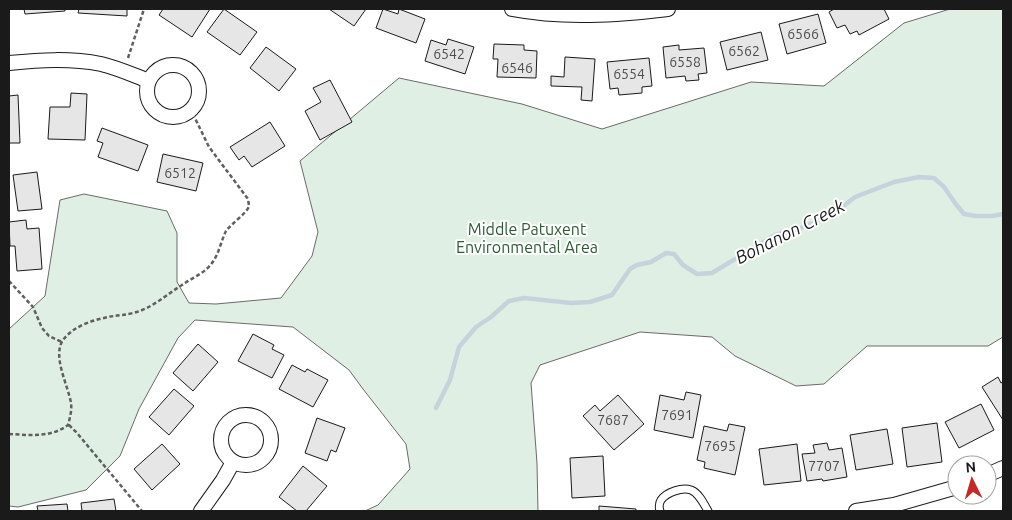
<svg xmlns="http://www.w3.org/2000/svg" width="1012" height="520" font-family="Ubuntu,sans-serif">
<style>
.green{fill:#e0efe3;stroke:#6a6a6a}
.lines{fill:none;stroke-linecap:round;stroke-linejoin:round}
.stream{stroke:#c6d2dc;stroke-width:4.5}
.building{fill:#e6e6e6;stroke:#1a1a1a}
.lane-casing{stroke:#1a1a1a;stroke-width:9}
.street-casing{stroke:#1a1a1a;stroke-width:16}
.path{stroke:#5f5f5f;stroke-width:2.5;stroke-dasharray:4 2.5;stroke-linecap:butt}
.lane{stroke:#fff;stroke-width:7}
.street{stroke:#fff;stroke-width:14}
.labels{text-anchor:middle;stroke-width:4;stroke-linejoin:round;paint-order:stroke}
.number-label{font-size:14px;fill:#4d4d4d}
.park-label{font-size:16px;fill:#2b5a34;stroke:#fff}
.water-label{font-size:18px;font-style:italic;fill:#1a1a1a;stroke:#fff}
</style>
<rect width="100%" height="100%" fill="#fff"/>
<path class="green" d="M 950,9 L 1003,9 L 1003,337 L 988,346 L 867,346 L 824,384 L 796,386 L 735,356 L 712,337 L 640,332 L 540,365 L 531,383 L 537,463 L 538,511 L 365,511 L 378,505 L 410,469 L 406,444 L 363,389 L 349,370 L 293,327 L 195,320 L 178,338 L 139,409 L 120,456 L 86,490 L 18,507 L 9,506 L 9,329 L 45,296 L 60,200 L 84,194 L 167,211 L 177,233 L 177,282 L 189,303 L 216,304 L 281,298 L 312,256 L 318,232 L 300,161 L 399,78 L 522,104 L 602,129 L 751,82 L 824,86 L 904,23 Z"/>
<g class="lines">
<path class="stream" d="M 436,408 L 450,380 L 459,347 L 476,327 L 491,317 L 509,301 L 524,298 L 571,303 L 590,302 L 612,295 L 630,269 L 637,265 L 651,262 L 666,253 L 674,254 L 683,265 L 697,274 L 712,273 L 775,235 L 801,228 L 832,215 L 855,197 L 894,182 L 919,177 L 934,178 L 944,187 L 955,203 L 964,214 L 976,216 L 992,216 L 1003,214"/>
</g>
<path class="building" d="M 24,9 L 65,9 L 65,11 L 25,14 Z
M 79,9 L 127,9 L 127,16 L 78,13 Z
M 163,9 L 210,9 L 192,37 L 159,15 Z
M 224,9 L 257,32 L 240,55 L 207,32 Z
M 329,9 L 366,9 L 354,26 Z
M 383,9 L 398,14 L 399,9 L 425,19 L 416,43 L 376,28 Z
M 834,9 L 884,9 L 889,19 L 859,35 L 857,31 L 850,34 L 845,25 L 837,28 L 829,12 Z
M 818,14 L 826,43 L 787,54 L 779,24 Z
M 761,32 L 768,60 L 727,70 L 720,42 Z
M 448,39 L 474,47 L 465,74 L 425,61 L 431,40 L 446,45 Z
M 494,44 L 524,45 L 524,50 L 537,51 L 536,78 L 497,77 L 498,59 L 493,59 Z
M 679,45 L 679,50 L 704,48 L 707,73 L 698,74 L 699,80 L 686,81 L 685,76 L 666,78 L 663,47 Z
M 266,47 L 296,69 L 279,91 L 250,68 Z
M 565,57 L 595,59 L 592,101 L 581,100 L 582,87 L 551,86 L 551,76 L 564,77 Z
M 649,58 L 652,86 L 642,87 L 642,93 L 619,95 L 618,88 L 610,89 L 607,62 Z
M 330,80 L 352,122 L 320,140 L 305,111 L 321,102 L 313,88 Z
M 71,93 L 87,94 L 85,140 L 48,139 L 50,107 L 70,107 Z
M 18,95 L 20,143 L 9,143 L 9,96 Z
M 270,122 L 285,146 L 252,167 L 244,156 L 239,160 L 230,147 Z
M 102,128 L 148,145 L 138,171 L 98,157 L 103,143 L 97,141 Z
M 163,154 L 203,163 L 196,191 L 157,182 Z
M 37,172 L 42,209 L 18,211 L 13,175 Z
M 26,220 L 27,229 L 39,228 L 42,269 L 17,271 L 15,246 L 10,246 L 9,222 Z
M 253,334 L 274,345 L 272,349 L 284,355 L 272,378 L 238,361 Z
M 198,344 L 218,362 L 193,391 L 173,373 Z
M 292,365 L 305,372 L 307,369 L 328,380 L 313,407 L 279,389 Z
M 998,377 L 1001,383 L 1003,382 L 1003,420 L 982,387 Z
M 174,389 L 194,406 L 169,435 L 149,417 Z
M 686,392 L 701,395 L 693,438 L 654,430 L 660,395 L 684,400 Z
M 618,395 L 644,424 L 614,450 L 583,416 L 595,405 L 600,411 Z
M 981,404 L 994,430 L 959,448 L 945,422 Z
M 317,418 L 345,428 L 336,452 L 331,450 L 327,461 L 305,453 Z
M 937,423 L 942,462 L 907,467 L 902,428 Z
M 729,424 L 745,427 L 735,475 L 704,468 L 705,462 L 697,460 L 704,426 L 727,431 Z
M 887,429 L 893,464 L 856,470 L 850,435 Z
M 827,443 L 829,450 L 842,448 L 847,477 L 823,481 L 822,479 L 807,481 L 802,454 L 815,453 L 813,445 Z
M 162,444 L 180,464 L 152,490 L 134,469 Z
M 797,444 L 801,481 L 764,485 L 759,449 Z
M 603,456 L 605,496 L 572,498 L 570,458 Z
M 303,466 L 327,486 L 306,511 L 297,511 L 279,497 Z
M 114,499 L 116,511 L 82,511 L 81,503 Z
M 67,504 L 68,511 L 38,511 L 37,506 Z
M 599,506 L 636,509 L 636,511 L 599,511 Z"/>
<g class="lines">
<defs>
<path id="lane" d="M 660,511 C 659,508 659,503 661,500 C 667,492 682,487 691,490 C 699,493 704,504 708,511"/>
<path id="street" d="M 512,9 C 564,19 617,15 668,9
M 9,63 C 40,60 70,58 101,64 C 118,68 133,75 149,81
M147 91a26 26 0 1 1 52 0a26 26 0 1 1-52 0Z
M221 440a25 25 0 1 1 50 0a25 25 0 1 1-50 0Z
M 987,475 L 1003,468
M 201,511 L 223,480 L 233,462
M 856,511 L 894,505 L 957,487"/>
</defs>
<use href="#lane" class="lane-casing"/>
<use href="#street" class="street-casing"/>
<path class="path" d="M 128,58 L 144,9
M 9,281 L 33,307 L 42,328 L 49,336 L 62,342
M 69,425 L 77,433 L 142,511
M 9,434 C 29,435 51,438 68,425 C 70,418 72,410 71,403 C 68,385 52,356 63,340 C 74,325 96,319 114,316 C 120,315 126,315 133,313 C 151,309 166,295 182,285 C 192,278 205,273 212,263 C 219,254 221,241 226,231 C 231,224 248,212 249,206 C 249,206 248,199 248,199 L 209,147 L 191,110"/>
<use href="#lane" class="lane"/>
<use href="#street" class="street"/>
</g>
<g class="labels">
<g class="number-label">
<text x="803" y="39">6566</text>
<text x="744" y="56">6562</text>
<text x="449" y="59">6542</text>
<text x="685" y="67">6558</text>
<text x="517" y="73">6546</text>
<text x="629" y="79">6554</text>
<text x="180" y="178">6512</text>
<text x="677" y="420">7691</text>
<text x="613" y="425">7687</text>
<text x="720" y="451">7695</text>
<text x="824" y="471">7707</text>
</g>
<g class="park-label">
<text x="527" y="235">Middle Patuxent<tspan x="527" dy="18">Environmental Area</tspan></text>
</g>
<g class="water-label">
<text transform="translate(790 232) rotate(-27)" y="6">Bohanon Creek</text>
</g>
</g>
<rect width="1012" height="520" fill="none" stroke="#1a1a1a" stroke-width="20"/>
<g transform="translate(972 480) rotate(355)"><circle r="24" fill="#ffffff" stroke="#a3a3a3"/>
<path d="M0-4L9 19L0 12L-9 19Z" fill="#c62828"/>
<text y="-8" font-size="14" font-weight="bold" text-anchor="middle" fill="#1a1a1a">N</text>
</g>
</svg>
